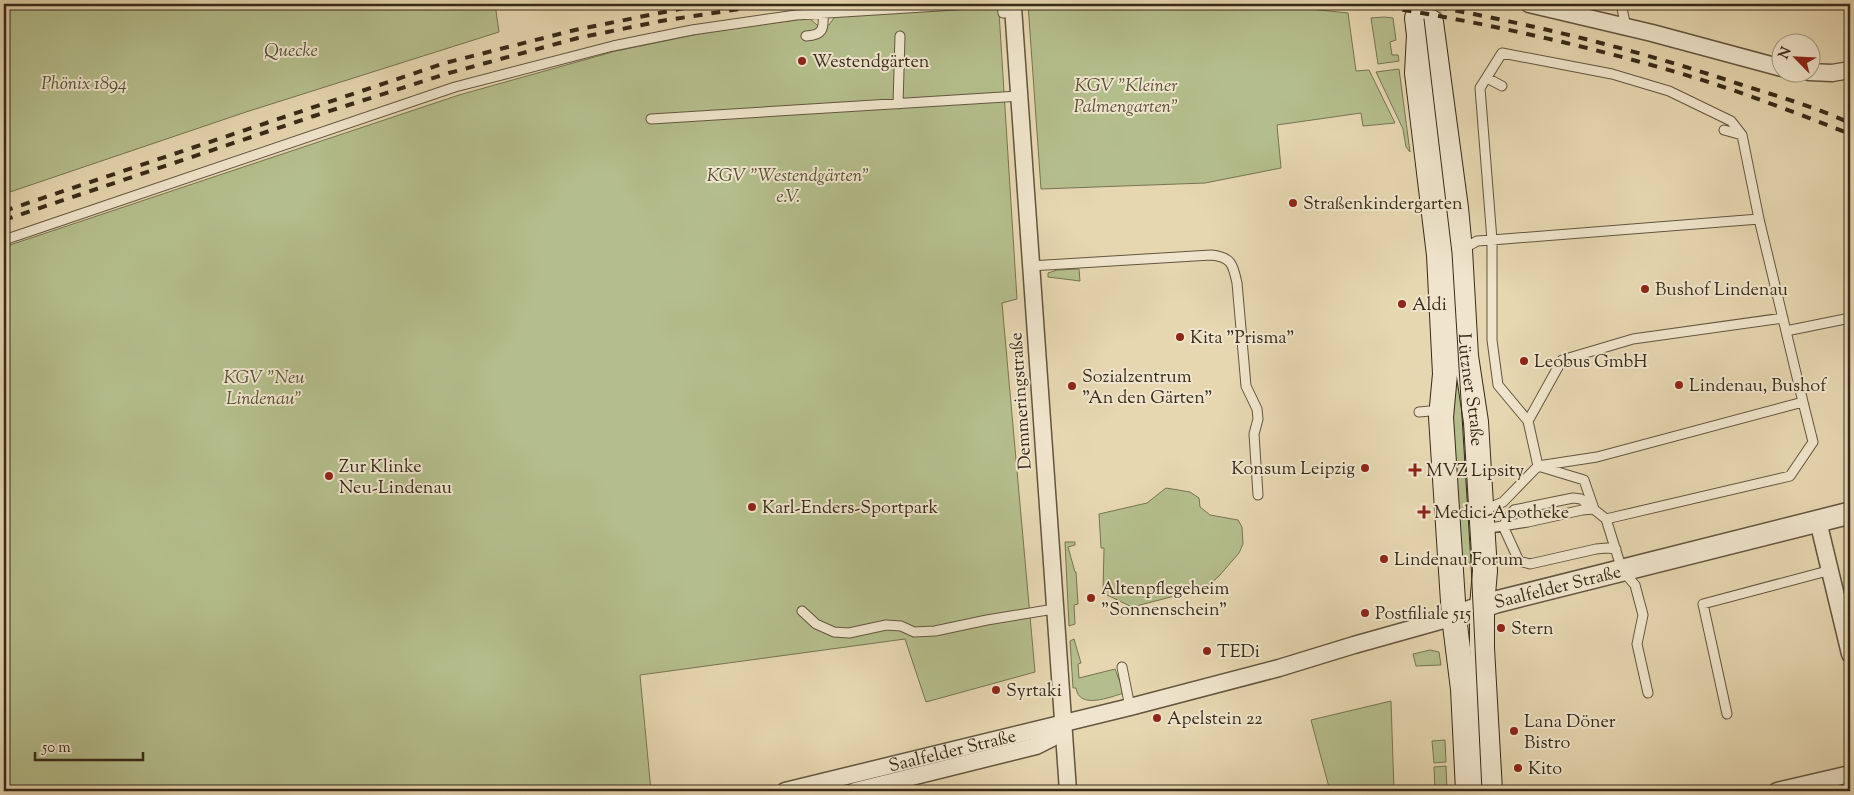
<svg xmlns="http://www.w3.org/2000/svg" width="1854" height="795" font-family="'Sorts Mill Goudy',serif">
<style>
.green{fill:#b4be8c;stroke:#767452}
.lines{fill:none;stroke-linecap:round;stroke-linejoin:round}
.secondary-tunnel{stroke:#c3b493;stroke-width:24;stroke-dasharray:24 12;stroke-linecap:butt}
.service-casing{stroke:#63553f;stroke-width:11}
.minor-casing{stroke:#63553f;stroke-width:19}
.tertiary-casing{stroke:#63553f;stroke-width:24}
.secondary-casing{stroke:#372a19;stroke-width:26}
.service{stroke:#efe5cc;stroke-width:9}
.minor{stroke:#efe5cc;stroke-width:16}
.tertiary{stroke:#efe5cc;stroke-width:21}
.secondary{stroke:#efe5cc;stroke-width:24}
.tram{stroke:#372a19;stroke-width:1}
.rail{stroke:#372a19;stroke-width:4;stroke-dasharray:9 9;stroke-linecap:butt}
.poi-dot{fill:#8f2418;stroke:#efe5cc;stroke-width:2}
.labels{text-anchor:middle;stroke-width:4;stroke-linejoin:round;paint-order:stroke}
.park-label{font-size:18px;font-style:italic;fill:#564f36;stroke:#efe5cc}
.poi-label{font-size:18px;fill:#372a19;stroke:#efe5cc;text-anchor:start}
.street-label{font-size:18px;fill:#372a19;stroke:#efe5cc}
</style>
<rect width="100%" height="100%" fill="#e6d7b1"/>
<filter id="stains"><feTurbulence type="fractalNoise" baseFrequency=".004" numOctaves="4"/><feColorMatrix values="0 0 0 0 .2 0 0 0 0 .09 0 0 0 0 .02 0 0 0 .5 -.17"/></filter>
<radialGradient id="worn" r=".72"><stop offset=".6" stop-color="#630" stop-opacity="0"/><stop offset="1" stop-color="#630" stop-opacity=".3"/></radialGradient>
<path class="green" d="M 4,4 L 495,4 L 499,32 L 246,112 L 4,194 Z
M 1028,4 L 1264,4 L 1348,13 L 1356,71 L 1369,70 L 1395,123 L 1363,126 L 1361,113 L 1277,125 L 1281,168 L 1205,183 L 1041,189 Z
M 990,5 L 995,7 L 999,12 L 1017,299 L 1002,303 L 1035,672 L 926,702 L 905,639 L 640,675 L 651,791 L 4,791 L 4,247 L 459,95 L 616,51 L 708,32 L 809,18 L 817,25 L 829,25 L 836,15 Z
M 1384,17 L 1393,18 L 1396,40 L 1390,42 L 1392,55 L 1398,55 L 1399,61 L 1378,64 L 1371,18 Z
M 1399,69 L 1410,152 L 1406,147 L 1403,129 L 1376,72 Z
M 1451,208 L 1473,563 L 1462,563 L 1442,255 Z
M 1079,269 L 1080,281 L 1048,277 L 1048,273 L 1057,270 Z
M 1166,488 L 1190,492 L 1199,498 L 1200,507 L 1210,515 L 1238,520 L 1242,527 L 1243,544 L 1239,553 L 1219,576 L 1206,588 L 1132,607 L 1103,593 L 1104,548 L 1101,548 L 1099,514 L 1147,503 Z
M 1065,542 L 1075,542 L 1075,545 L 1068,547 L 1075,572 L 1076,572 L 1078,604 L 1074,605 L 1075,624 L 1069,626 Z
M 1074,639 L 1081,663 L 1078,664 L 1079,678 L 1115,669 L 1124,693 C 1110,697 1079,710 1076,688 L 1073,688 L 1070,641 Z
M 1430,650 L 1439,652 L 1441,665 L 1416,666 L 1413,654 Z
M 1391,701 L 1394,791 L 1330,791 L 1311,720 Z
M 1445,740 L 1446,762 L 1434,763 L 1432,741 Z
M 1446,766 L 1447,791 L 1435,791 L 1434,767 Z"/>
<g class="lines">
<path class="secondary-tunnel" d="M 1429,4 L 1431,20"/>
<defs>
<path id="service" d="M 1002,4 L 1003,13 L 1015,12
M 1621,4 L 1626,27
M 806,36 C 823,35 824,29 823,14
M 1487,78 L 1502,86
M 898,104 L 900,36
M 651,119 L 1020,96
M 1724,130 L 1742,135
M 4,240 L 455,87 L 613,46 L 692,30 L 796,15 L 971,4
M 1463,249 L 1477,241 L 1492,240 L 1480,88 L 1502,53 L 1612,74 L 1669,91 L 1731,121 L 1742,135 L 1759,219
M 1030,266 L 1211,255 C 1232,257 1233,265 1237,283 L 1246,386 L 1257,409 L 1258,419 L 1254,434 L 1258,495
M 1786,331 L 1850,318
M 1419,412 L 1441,410
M 1594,509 L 1584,480 L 1538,466 L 1528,421 L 1562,360 L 1633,339 L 1783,318
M 1484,510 L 1503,502 L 1538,466 L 1597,457 L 1803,402 L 1759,219 L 1492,240 L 1492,340 L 1498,385 L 1528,421
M 1606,519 L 1790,476 L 1813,442 L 1803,402
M 1503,526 L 1514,510 L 1573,498 L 1581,499 L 1606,519 L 1622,570 L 1635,585 L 1643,615 L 1637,644 L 1648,693
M 1503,526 L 1519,561 L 1530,564 L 1596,549 L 1607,548 L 1616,549
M 1483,529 L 1528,522 L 1582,510 L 1594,509
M 802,611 L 816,624 L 834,632 L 849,633 L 886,625 L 901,626 L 914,632 L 935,631 L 987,620 L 1054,609
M 1122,667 L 1130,707
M 1727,714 L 1703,604 L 1831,570"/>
<g id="minor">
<path d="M 1529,4 L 1652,33 L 1782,68"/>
<path d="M 1013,7 L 1068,791"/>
<path d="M 1809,72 L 1832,73 L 1850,70"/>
<path d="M 1818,521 L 1850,654"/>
<path id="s1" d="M 785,791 L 1130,707 L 1279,668 L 1354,645 L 1454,617"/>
<path d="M 855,791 L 1036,746 L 1052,738 L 1063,724"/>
<path d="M 1777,791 L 1850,774"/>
</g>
<g id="tertiary">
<path id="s2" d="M 1454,617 L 1496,602 L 1850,513"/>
</g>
<g id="secondary">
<path d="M 1417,18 L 1419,35 L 1417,73 L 1439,255 L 1445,374 L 1441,417 L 1454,617 L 1463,689 L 1468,791"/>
<path id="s3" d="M 1431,22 L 1456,208 L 1460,250 L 1466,356 L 1476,422 L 1485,571 L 1482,606 L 1482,648 L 1490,791"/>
</g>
</defs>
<use href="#service" class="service-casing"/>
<use href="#minor" class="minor-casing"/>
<use href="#tertiary" class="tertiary-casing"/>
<use href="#secondary" class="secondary-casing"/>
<use href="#service" class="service"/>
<use href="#minor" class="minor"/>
<use href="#tertiary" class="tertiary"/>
<use href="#secondary" class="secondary"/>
<path class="tram" d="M 1424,19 L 1452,253 L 1471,563 L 1482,791"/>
<path class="rail" d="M 1367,4 C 1472,20 1577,43 1679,73 C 1737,90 1794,112 1850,134
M 1420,4 C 1528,23 1635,49 1739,84 C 1777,96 1815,107 1850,123
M 4,211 L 445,63 L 575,30 L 704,4
M 4,220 L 314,116 L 449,73 L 578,38 L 661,21 L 772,4"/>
</g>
<g class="poi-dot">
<circle cx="802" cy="61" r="5"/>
<circle cx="1293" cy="203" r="5"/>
<circle cx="1645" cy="289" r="5"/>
<circle cx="1402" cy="304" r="5"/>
<circle cx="1180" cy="337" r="5"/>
<circle cx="1524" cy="361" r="5"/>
<circle cx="1679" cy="385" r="5"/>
<circle cx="1072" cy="386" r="5"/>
<circle cx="1365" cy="468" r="5"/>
<path d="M1412.5 462.5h5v5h5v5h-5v5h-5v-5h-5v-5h5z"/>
<circle cx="329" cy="476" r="5"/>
<circle cx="752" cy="507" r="5"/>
<path d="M1421.5 504.5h5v5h5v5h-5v5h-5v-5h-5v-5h5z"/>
<circle cx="1384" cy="559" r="5"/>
<circle cx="1091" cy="598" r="5"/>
<circle cx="1365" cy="613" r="5"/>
<circle cx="1501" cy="628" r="5"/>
<circle cx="1207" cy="651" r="5"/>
<circle cx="996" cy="690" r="5"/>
<circle cx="1157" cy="718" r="5"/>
<circle cx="1514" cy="731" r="5"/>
<circle cx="1518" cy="768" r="5"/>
</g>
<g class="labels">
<g class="park-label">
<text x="291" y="56">Quecke</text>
<text x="84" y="89">Phönix 1894</text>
<text x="1126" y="91">KGV "Kleiner<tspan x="1126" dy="21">Palmengarten"</tspan></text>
<text x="788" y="181">KGV "Westendgärten"<tspan x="788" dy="21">e.V.</tspan></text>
<text x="264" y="383">KGV "Neu<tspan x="264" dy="21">Lindenau"</tspan></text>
</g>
<g class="poi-label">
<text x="812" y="67">Westendgärten</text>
<text x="1303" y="209">Straßenkindergarten</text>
<text x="1655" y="295">Bushof Lindenau</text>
<text x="1412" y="310">Aldi</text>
<text x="1190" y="343">Kita "Prisma"</text>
<text x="1534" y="367">Leobus GmbH</text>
<text x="1082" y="382">Sozialzentrum<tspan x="1082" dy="21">"An den Gärten"</tspan></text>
<text x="1689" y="391">Lindenau, Bushof</text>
<text x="339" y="472">Zur Klinke<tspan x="339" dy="21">Neu-Lindenau</tspan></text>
<text x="1355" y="474" text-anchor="end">Konsum Leipzig</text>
<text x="1426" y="476">MVZ Lipsity</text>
<text x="762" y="513">Karl-Enders-Sportpark</text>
<text x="1434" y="518">Medici-Apotheke</text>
<text x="1394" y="565">Lindenau Forum</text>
<text x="1101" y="594">Altenpflegeheim<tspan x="1101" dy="21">"Sonnenschein"</tspan></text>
<text x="1375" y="619">Postfiliale 515</text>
<text x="1511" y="634">Stern</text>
<text x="1217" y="657">TEDi</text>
<text x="1006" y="696">Syrtaki</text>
<text x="1167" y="724">Apelstein 22</text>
<text x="1524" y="727">Lana Döner<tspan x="1524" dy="21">Bistro</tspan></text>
<text x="1528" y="774">Kito</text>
</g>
<g class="street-label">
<text dy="6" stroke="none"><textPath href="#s3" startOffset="370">Lützner Straße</textPath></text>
<text transform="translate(1020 401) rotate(-94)" y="6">Demmeringstraße</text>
<text dy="6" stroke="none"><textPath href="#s2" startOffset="108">Saalfelder Straße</textPath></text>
<text dy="6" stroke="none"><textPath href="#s1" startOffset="172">Saalfelder Straße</textPath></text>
</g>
</g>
<rect width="1854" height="795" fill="none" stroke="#e6d7b1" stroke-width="20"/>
<rect x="5" y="5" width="1844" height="785" fill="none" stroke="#372a19" stroke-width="2.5"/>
<rect x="10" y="10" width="1834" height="775" fill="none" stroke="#372a19"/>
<g transform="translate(1796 58) rotate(294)"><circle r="24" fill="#efe5cc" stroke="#a59a84"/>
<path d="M0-4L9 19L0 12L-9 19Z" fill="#8f2418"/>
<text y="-8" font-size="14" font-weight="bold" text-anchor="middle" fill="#372a19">N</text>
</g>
<path d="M35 752v8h108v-8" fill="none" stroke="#372a19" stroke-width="2.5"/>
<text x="42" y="752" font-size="15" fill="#372a19" stroke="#efe5cc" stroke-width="4" paint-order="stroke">50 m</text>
<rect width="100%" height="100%" filter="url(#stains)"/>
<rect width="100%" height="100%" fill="url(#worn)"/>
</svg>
